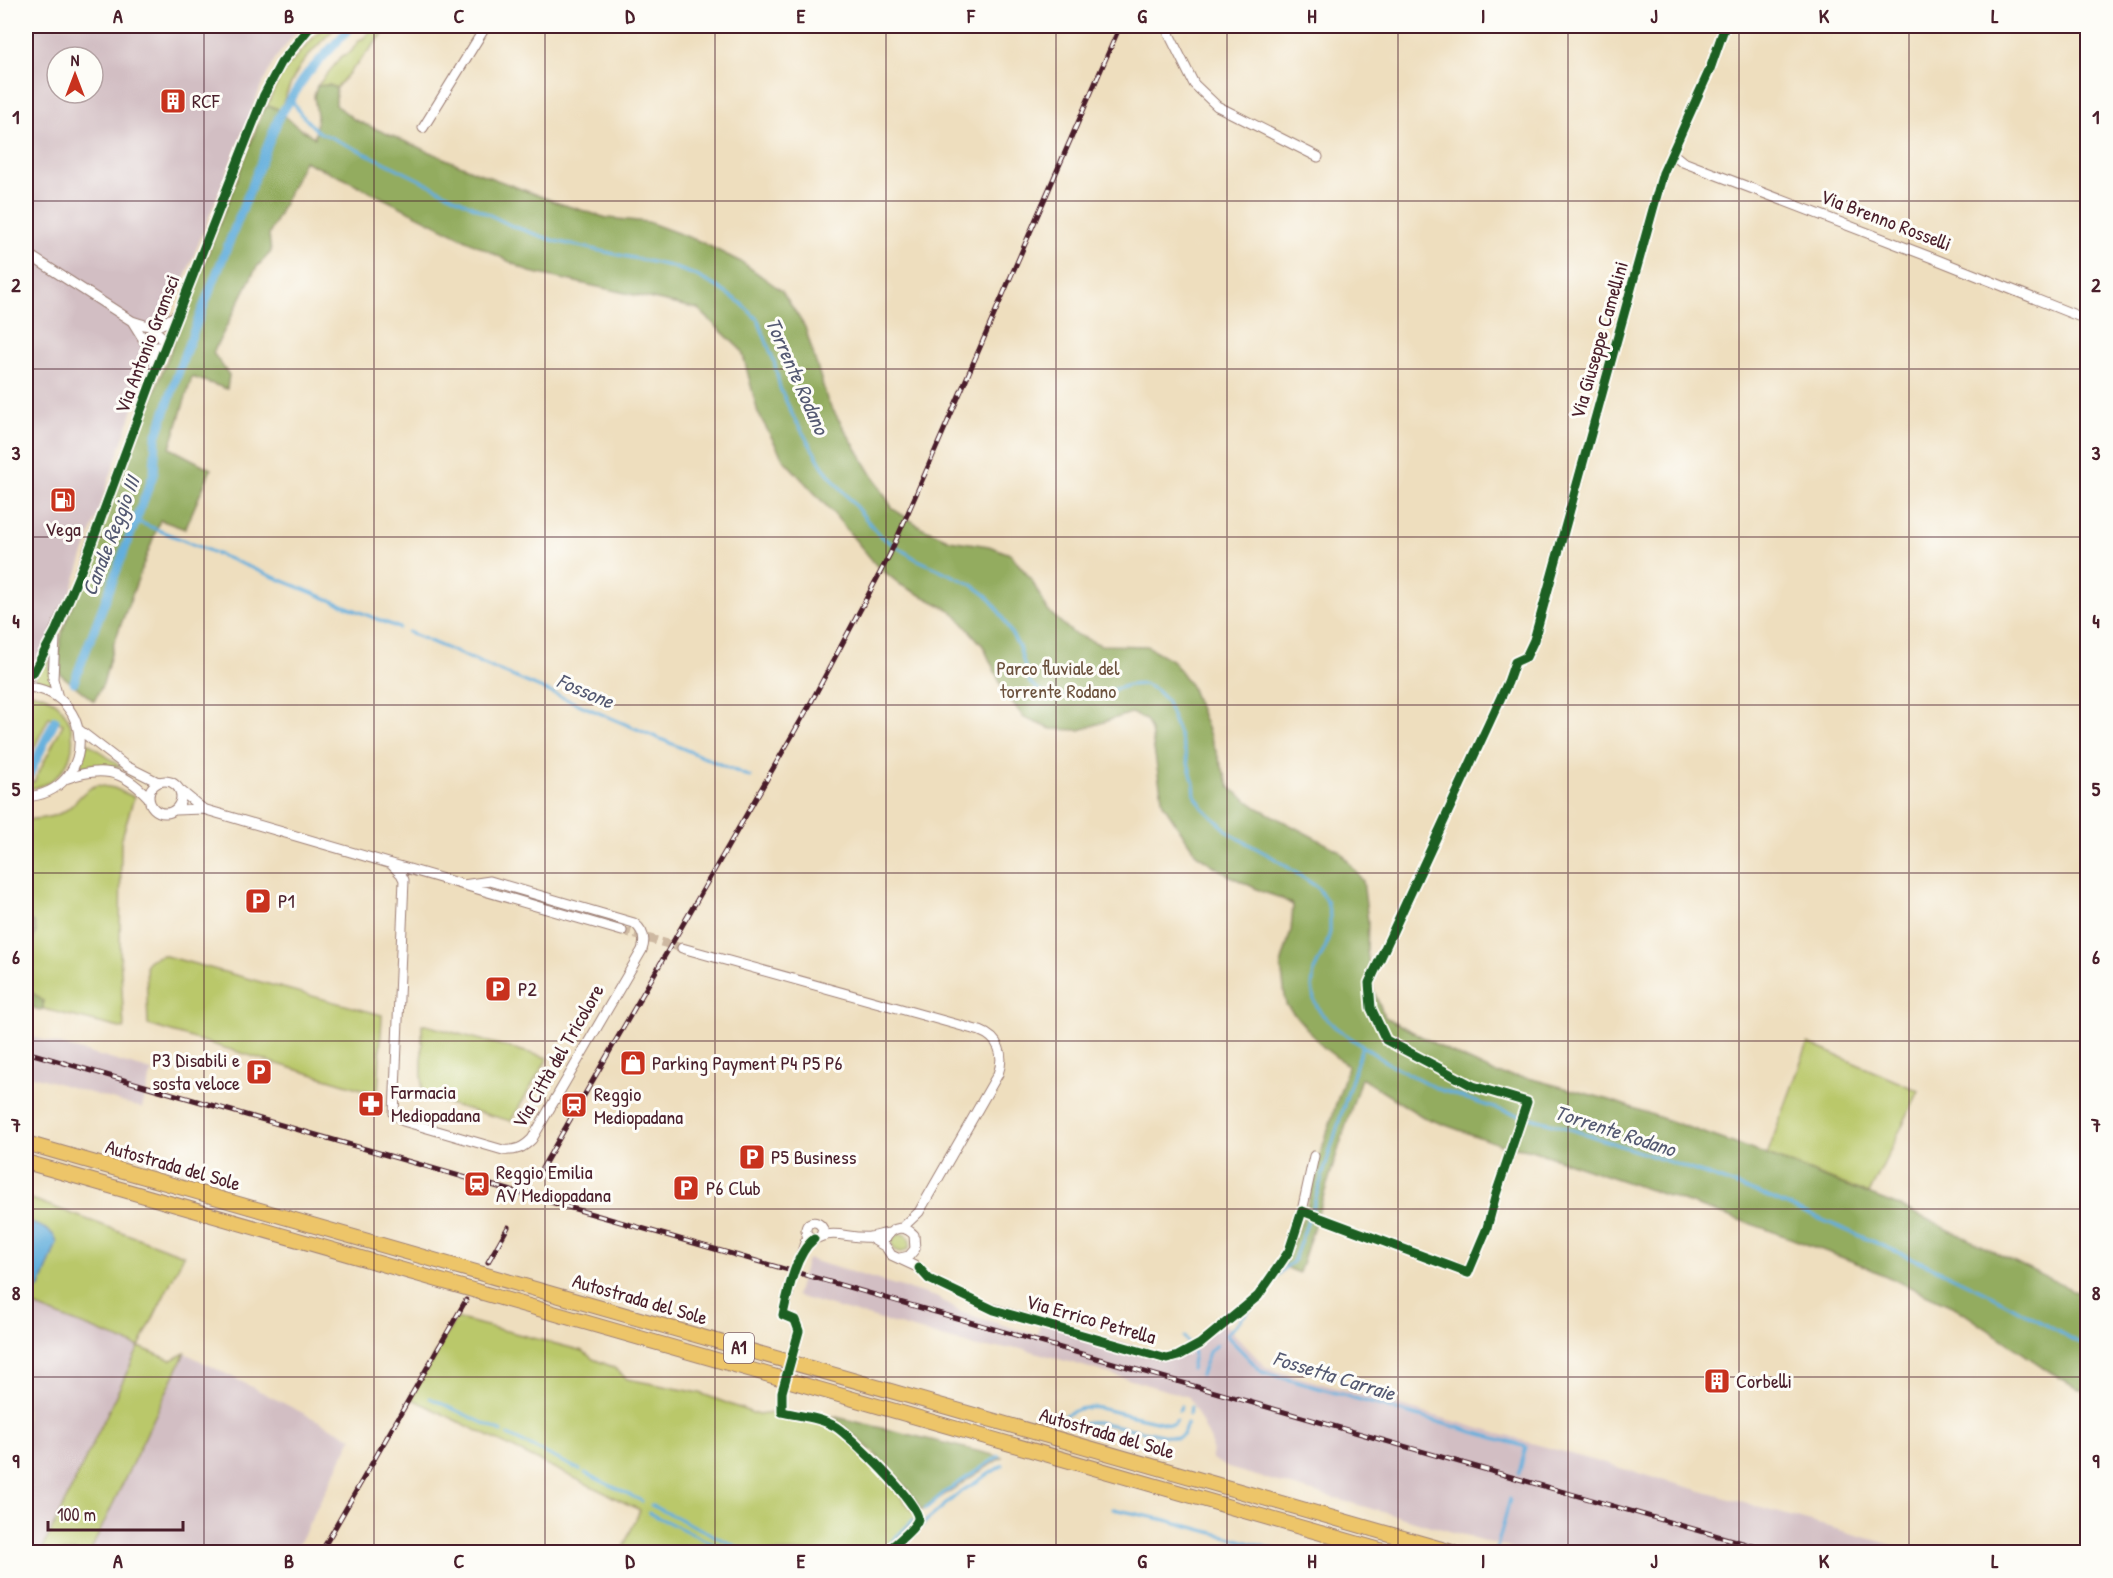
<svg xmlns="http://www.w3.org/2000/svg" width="2113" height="1578" font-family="'Patrick Hand',sans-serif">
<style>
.industrial{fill:#d2bec3;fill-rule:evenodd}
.green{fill:#bac86a;stroke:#82744a;stroke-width:1.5}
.forest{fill:#93ac5e;stroke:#6e6644;stroke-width:1.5}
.water{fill:#64afdd;stroke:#576784;stroke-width:1.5}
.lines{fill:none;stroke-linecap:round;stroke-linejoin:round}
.stream{stroke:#64afdd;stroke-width:3}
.canal{stroke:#64afdd;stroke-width:9}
.minor-tunnel{stroke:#cdb8a1;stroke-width:9;stroke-dasharray:9 4.5;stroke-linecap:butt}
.minor-casing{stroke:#9c7e74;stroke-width:11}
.highway-casing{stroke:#9c7e74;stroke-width:16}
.minor{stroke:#fff;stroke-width:9}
.highway{stroke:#edc569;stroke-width:14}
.rail-casing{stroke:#4a1f2b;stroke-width:5}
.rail{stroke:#fdfcf7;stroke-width:3;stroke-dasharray:9;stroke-linecap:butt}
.cycleway-casing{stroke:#fdfcf7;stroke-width:13}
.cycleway{stroke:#1b5e20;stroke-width:9}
.grid{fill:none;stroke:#4a1f2b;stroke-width:1.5;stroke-opacity:0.55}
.labels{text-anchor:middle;stroke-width:6;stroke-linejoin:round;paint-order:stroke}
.shield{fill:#fdfcf7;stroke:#806168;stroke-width:1.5}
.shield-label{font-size:18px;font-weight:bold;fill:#4a1f2b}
.poi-label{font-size:20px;fill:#4a1f2b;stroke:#fdfcf7;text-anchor:start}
.street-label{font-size:20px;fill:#4a1f2b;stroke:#fdfcf7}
.park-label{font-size:20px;fill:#6c523e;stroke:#fdfcf7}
.water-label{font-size:21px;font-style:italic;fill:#545972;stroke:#fdfcf7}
.neatline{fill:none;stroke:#4a1f2b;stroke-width:2}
.grid-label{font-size:20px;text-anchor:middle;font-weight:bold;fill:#4a1f2b}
</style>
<rect width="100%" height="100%" fill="#fdfcf7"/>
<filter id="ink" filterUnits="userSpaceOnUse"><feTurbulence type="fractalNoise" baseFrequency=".0167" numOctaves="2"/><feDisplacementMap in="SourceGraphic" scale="12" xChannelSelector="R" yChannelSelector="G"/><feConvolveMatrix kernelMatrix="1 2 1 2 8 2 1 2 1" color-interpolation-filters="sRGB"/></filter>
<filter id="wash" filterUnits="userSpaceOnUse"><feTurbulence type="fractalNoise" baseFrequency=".008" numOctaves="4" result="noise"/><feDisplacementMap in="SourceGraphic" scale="24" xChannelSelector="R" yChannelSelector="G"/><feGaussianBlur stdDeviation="1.35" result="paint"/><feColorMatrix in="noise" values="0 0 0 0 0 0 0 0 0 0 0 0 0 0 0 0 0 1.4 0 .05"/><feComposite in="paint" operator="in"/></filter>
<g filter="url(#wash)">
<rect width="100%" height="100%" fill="#eedebe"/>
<path class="industrial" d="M 26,26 L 301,26 L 275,59 L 260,89 L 137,398 L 58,630 L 55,665 L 59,679 L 26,686 ZM 57,57 L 93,57 L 93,93 L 57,93 Z
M 26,1035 L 152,1071 L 142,1108 L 26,1074 Z
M 807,1259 L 936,1297 L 962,1313 L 1037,1335 L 1042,1319 L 1161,1354 L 1169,1355 L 1177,1352 L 1221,1320 L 1267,1368 L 1917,1552 L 1523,1552 L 1228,1468 L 1212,1459 L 1211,1441 L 1189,1397 L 1021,1348 L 981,1348 L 796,1296 Z
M 26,1303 L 139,1347 L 41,1552 L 26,1552 Z
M 185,1353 L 352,1438 L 295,1552 L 90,1552 Z"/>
<path class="green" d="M 324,26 L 337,26 C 324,39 309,53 299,68 C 292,80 284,99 280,112 L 276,108 L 267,106 L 279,78 L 288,66 Z
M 374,26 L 390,26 L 336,88 L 329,85 L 317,86 L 342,56 L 351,52 L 359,40 L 364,38 Z
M 50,652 L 49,668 L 52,686 L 34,679 Z
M 26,692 C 87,695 89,783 26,789 L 26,778 L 34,782 L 63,724 L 49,717 L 26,764 Z
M 87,742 L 121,767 L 92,765 L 80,768 Z
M 97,785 L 114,788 L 134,797 L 121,841 L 120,951 L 124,1029 L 43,1009 L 43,1001 L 26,988 L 26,959 L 36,931 L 26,920 L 26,820 C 37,819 53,818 63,812 C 78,803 79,792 97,785 Z
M 162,955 L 382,1015 L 378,1094 L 148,1025 L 146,964 L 151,959 Z
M 422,1024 L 548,1058 L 511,1121 L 422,1097 Z
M 1808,1043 L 1919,1091 L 1869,1194 L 1767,1155 Z
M 26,1197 L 184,1255 L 139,1347 L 171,1360 L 185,1353 L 90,1552 L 41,1552 L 139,1347 L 26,1303 Z
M892 1243a9 9 0 1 1 18 0a9 9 0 1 1-18 0Z
M 456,1318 L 583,1351 L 593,1359 L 613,1367 L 627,1379 L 700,1393 L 758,1415 L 782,1412 L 820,1420 L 848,1436 L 918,1517 L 886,1552 L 621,1552 L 640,1510 L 410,1398 Z"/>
<path class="forest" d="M 329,85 L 336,88 L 336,105 L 355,120 L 476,172 L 558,203 L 607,218 L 648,222 L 699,241 L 743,263 L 782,291 L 805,327 L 828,402 L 893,509 L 921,527 L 950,540 L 989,546 L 1010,554 L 1031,579 L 1048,611 L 1073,633 L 1101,645 L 1147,646 L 1172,660 L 1191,686 L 1230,788 L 1258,808 L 1340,851 L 1363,881 L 1368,921 L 1367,951 L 1373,990 L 1385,1017 L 1450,1052 L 1495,1073 L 1532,1079 L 1610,1100 L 1767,1155 L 1904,1208 L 2087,1297 L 2087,1392 L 2079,1389 L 2049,1371 L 1956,1308 L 1862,1265 L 1766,1229 L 1528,1149 L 1501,1145 L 1423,1117 L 1361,1078 L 1299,1273 L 1287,1268 L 1283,1263 L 1306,1211 L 1317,1165 L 1348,1066 L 1324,1048 L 1286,1005 L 1281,965 L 1291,930 L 1293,905 L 1281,898 L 1263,892 L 1228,875 L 1196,854 L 1163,804 L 1151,731 L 1146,720 L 1131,713 L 1080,730 L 1051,729 L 1024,718 L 1004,691 L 983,646 L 952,611 L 901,585 L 876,565 L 833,513 L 784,460 L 758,413 L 742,351 L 698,309 L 530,272 L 345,179 L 304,161 L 269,235 L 271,252 L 256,268 L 213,353 L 229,375 L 227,389 L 192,377 L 170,448 L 211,469 L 185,529 L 160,520 L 114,643 L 103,684 L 94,701 L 60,674 L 59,649 L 63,629 L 263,111 L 267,106 L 276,108 L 295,125 L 315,138 L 317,116 L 314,96 L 317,86 Z
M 26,919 L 34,922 L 36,931 L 26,959 Z
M 26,988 L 43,1001 L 43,1009 L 40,1010 L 26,1006 Z
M 832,1416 L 1002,1457 L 921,1510 C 908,1480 858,1439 832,1416 Z"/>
<path class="water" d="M 26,1221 C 37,1226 55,1229 57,1243 L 40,1287 L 34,1292 L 26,1292 Z"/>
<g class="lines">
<path class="stream" d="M 292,100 L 300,113 L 317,131 L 384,162 L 512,226 L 555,241 L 670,266 L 695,275 L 717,287 L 741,303 L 758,320 L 774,361 L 780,388 L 793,416 L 823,467 L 880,536 L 916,559 L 971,584 L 986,595 L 997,608 L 1019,647 L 1030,683 L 1046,695 L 1067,697 L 1099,694 L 1129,685 L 1144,684 L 1156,690 L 1166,700 L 1183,745 L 1194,784 L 1195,795 L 1203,808 L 1232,835 L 1274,858 L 1317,887 L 1327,901 L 1330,916 L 1330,932 L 1326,946 L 1314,971 L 1312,987 L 1314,1000 L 1320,1012 L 1336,1028 L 1386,1062 L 1438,1089 L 1497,1109 L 1561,1126 L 1673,1163 L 1766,1196 L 1928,1265 L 1995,1297 L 2088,1348
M 136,521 L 399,628
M 408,632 L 750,777
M 1312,1210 L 1362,1046
M 1275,1279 L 1284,1268 L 1293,1262 L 1309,1218
M 1254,1305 L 1226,1335 L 1262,1372 L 1526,1447 L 1519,1473
M 1184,1337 L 1190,1346
M 1191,1369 L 1194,1354 L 1193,1351
M 1201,1375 L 1209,1352 L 1216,1345
M 430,1398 L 502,1432
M 1179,1411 L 1181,1406
M 1189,1414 L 1191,1407
M 1056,1419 L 1078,1409 L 1094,1407 L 1169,1424 L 1173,1424 L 1177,1420
M 1082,1425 L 1088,1422 L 1097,1422 L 1177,1438 L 1183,1435 L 1187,1423
M 508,1435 L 580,1470
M 585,1473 L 642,1501
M 651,1505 L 748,1552
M 925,1509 L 945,1492 L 999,1456
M 1113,1509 L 1166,1520 L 1284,1552
M 649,1513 L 730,1552
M 918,1528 L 959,1493 L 1003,1465
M 891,1542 L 913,1520
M 1496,1551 L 1510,1499"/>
<path class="canal" d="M 74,682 L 154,473 L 156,438 L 185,353 L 279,117 L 307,74 L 352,26
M 27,779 L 55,720"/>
</g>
</g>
<g filter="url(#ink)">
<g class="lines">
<path class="minor-tunnel" d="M 622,931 L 682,948
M 789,1293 L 800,1257"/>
<defs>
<path id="minor" d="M 1172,26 L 1169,34 L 1194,84 L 1217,106 L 1318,157
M 423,128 L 486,26
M 1672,153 L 1683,162 L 1930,257 L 2088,320
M 26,253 L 132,321 L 153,355 L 155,369
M 132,321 C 155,329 157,329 177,314
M 147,346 L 158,347 L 165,345 L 160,335 L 151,327
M 55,638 L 53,679 L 58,698
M 1515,662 L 1526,657 L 1534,640 L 1663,173 L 1710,69 L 1725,26
M 26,679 L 33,673 L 44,654 L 79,574 L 165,345 L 264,95 L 281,63 L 311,26
M 26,687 C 97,691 97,792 26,797
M 78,729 L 126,766 L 158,782
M 65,779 C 100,766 122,769 148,797
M149 797a16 16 0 1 1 32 0a16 16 0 1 1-32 0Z
M 180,790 L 203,809
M 175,810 L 203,809 L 622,931
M 392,865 L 401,874 L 404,880 L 394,1114 L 403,1121 L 503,1150 C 516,1151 523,1148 532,1139 L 642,950 C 646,939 643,930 634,923 L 490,881 L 463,885
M 682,948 L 980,1031 C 999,1038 1005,1055 998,1074 L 919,1212 L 902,1228
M 1302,1211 L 1468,1273
M 869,1237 L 886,1247 L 891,1255 L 919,1268 L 929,1279 L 988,1307 L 1163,1359 L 1178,1356 L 1200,1344 L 1258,1296 L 1289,1251 L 1302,1211 L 1314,1156
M 886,1238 C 893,1226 905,1225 914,1235 L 915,1249 L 909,1256 L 900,1258
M 814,1239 L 807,1235 C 802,1222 817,1217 823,1229 L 821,1236
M 805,1246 C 831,1225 843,1239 870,1237 C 876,1236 883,1234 889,1233
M 800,1257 L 806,1240
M 789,1293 L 783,1315 C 802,1318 798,1334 795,1349
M 782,1392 L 782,1412 C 799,1416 820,1417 836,1427 C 850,1436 920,1504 918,1519 C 916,1528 894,1545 886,1552"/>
<path id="highway" d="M 26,1143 L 1452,1552
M 26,1162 L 1387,1552"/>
</defs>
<use href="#minor" class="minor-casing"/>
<use href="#highway" class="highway-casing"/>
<use href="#minor" class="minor"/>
<use href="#highway" class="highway"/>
<defs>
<path id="rail" d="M 26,1052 L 1774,1552
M 541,1170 L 808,708 L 890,554 L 1120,26
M 488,1262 L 508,1227
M 321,1552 L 466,1300"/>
</defs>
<use href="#rail" class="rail-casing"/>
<use href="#rail" class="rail"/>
<defs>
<path id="cycleway" d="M 26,673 L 33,673 L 56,630 L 87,556 L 155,372 L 264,95 L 281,63 L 311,26
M 814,1239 C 795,1254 788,1292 783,1315 L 795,1320 L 799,1331 L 782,1392 L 782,1412 C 799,1416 820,1417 836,1427 C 850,1436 920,1504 918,1519 C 916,1528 894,1545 886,1552
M 919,1268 L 929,1279 L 994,1310 L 1167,1359 L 1178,1356 L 1200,1344 L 1258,1296 L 1289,1251 L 1302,1211 L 1468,1273 L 1487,1228 L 1496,1194 L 1527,1102 L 1473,1086 L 1386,1040 L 1371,1008 L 1369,983 L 1508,682 L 1515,662 L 1526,657 L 1534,640 L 1663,173 L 1710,69 L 1725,26"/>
</defs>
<use href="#cycleway" class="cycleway-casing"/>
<use href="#cycleway" class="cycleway"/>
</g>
</g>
<path class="grid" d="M 204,26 L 204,1552M 374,26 L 374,1552M 545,26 L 545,1552M 715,26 L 715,1552M 886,26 L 886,1552M 1056,26 L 1056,1552M 1227,26 L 1227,1552M 1398,26 L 1398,1552M 1568,26 L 1568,1552M 1739,26 L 1739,1552M 1909,26 L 1909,1552M 26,201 L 2088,201M 26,369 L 2088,369M 26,537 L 2088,537M 26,705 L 2088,705M 26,873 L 2088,873M 26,1041 L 2088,1041M 26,1209 L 2088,1209M 26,1377 L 2088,1377"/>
<defs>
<symbol id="building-square" viewBox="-11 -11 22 22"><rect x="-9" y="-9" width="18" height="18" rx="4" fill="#c8321e" stroke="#fdfcf7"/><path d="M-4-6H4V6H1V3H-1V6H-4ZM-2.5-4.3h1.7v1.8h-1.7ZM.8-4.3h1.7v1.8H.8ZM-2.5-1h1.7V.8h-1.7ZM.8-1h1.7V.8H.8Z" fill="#fff"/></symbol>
<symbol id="fuel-square" viewBox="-11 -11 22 22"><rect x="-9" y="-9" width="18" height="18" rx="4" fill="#c8321e" stroke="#fdfcf7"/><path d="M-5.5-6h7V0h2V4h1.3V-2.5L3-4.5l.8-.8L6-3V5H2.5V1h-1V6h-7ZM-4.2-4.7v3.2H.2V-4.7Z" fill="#fff"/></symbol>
<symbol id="parking-square" viewBox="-11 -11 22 22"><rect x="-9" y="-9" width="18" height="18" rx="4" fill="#c8321e" stroke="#fdfcf7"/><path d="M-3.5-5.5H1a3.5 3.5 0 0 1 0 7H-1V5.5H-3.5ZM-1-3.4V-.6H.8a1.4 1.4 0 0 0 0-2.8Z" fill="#fff"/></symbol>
<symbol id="shop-square" viewBox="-11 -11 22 22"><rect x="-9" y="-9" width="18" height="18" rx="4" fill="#c8321e" stroke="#fdfcf7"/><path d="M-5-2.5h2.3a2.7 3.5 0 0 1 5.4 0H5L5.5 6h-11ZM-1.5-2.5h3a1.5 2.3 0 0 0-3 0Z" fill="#fff"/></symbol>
<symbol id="pharmacy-square" viewBox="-11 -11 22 22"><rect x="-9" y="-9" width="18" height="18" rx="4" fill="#c8321e" stroke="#fdfcf7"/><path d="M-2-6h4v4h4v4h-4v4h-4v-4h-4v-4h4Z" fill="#fff"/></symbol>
<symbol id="station-square" viewBox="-11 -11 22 22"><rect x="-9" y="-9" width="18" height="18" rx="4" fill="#c8321e" stroke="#fdfcf7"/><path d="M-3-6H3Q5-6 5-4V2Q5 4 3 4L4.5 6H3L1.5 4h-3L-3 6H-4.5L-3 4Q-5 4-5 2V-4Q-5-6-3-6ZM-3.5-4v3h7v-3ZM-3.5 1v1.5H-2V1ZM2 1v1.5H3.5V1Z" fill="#fff"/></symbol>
</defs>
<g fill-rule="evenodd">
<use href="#building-square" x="158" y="86" width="30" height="30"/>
<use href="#fuel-square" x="48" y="485" width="30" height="30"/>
<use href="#parking-square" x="243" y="886" width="30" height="30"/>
<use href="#parking-square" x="483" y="974" width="30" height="30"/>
<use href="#shop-square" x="618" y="1048" width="30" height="30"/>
<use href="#parking-square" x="244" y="1057" width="30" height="30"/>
<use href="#pharmacy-square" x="356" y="1089" width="30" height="30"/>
<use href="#station-square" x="559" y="1090" width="30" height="30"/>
<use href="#parking-square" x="737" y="1142" width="30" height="30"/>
<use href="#station-square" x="462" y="1169" width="30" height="30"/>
<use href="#parking-square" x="671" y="1173" width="30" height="30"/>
<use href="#building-square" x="1702" y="1366" width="30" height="30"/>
</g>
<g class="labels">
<rect class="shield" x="724" y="1333" width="30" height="30" rx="4.5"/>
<g class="shield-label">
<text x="739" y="1354">A1</text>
</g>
<g class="poi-label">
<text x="192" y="108">RCF</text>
<text x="63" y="536" text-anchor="middle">Vega</text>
<text x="278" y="908">P1</text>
<text x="518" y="996">P2</text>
<text x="240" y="1067" text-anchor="end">P3 Disabili e<tspan x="240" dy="23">sosta veloce</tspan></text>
<text x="652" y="1070">Parking Payment P4 P5 P6</text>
<text x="391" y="1099">Farmacia<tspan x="391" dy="23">Mediopadana</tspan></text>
<text x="594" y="1101">Reggio<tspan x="594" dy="23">Mediopadana</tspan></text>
<text x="771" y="1164">P5 Business</text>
<text x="496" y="1179">Reggio Emilia<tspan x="496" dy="23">AV Mediopadana</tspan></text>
<text x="706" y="1195">P6 Club</text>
<text x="1736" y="1388">Corbelli</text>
</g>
<g class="street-label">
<text transform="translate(1886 220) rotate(21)" y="7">Via Brenno Rosselli</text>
<text transform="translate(1599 340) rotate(-74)" y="7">Via Giuseppe Camellini</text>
<text transform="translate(147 344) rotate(-69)" y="7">Via Antonio Gramsci</text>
<text transform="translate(558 1056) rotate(-60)" y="7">Via Città del Tricolore</text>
<text transform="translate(173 1165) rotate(16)" y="7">Autostrada del Sole</text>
<text transform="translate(640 1299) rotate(16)" y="7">Autostrada del Sole</text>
<text transform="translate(1091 1319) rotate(16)" y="7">Via Errico Petrella</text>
<text transform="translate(1107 1433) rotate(16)" y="7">Autostrada del Sole</text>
</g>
<g class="park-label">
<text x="1058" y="675">Parco fluviale del<tspan x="1058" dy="23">torrente Rodano</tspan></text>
</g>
<g class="water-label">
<text transform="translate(797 376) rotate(66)" y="7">Torrente Rodano</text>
<text transform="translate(111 536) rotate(-69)" y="7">Canale Reggio III</text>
<text transform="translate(585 691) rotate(23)" y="7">Fossone</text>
<text transform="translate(1615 1131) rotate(18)" y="7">Torrente Rodano</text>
<text transform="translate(1334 1376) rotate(17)" y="7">Fossetta Carraie</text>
</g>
</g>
<rect width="2113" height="1578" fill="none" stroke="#fdfcf7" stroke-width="66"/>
<g transform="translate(75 75)"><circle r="28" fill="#fdfcf7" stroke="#b5a4a5" stroke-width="1.5"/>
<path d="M0-4.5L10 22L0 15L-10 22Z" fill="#c8321e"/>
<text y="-9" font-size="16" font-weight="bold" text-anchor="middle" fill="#4a1f2b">N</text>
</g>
<path d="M48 1521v9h135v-9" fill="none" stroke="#4a1f2b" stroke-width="3"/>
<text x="57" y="1521" font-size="18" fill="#4a1f2b" stroke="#fdfcf7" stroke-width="4.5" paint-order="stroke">100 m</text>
<rect x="33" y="33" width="2047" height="1512" class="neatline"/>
<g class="grid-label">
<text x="118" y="23">A</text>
<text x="289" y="23">B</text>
<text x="459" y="23">C</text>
<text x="630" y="23">D</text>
<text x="801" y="23">E</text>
<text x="971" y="23">F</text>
<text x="1142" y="23">G</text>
<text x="1312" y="23">H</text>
<text x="1483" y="23">I</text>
<text x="1654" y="23">J</text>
<text x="1824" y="23">K</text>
<text x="1995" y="23">L</text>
<text x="16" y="124">1</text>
<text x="2096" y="124">1</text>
<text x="16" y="292">2</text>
<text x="2096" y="292">2</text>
<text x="16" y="460">3</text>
<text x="2096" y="460">3</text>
<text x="16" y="628">4</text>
<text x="2096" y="628">4</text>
<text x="16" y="796">5</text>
<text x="2096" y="796">5</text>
<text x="16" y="964">6</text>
<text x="2096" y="964">6</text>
<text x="16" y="1132">7</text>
<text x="2096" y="1132">7</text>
<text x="16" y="1300">8</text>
<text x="2096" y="1300">8</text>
<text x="16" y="1468">9</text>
<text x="2096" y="1468">9</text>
<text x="118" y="1568">A</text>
<text x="289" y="1568">B</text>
<text x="459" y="1568">C</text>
<text x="630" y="1568">D</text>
<text x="801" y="1568">E</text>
<text x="971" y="1568">F</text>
<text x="1142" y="1568">G</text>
<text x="1312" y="1568">H</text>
<text x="1483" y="1568">I</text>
<text x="1654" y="1568">J</text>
<text x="1824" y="1568">K</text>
<text x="1995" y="1568">L</text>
</g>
</svg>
